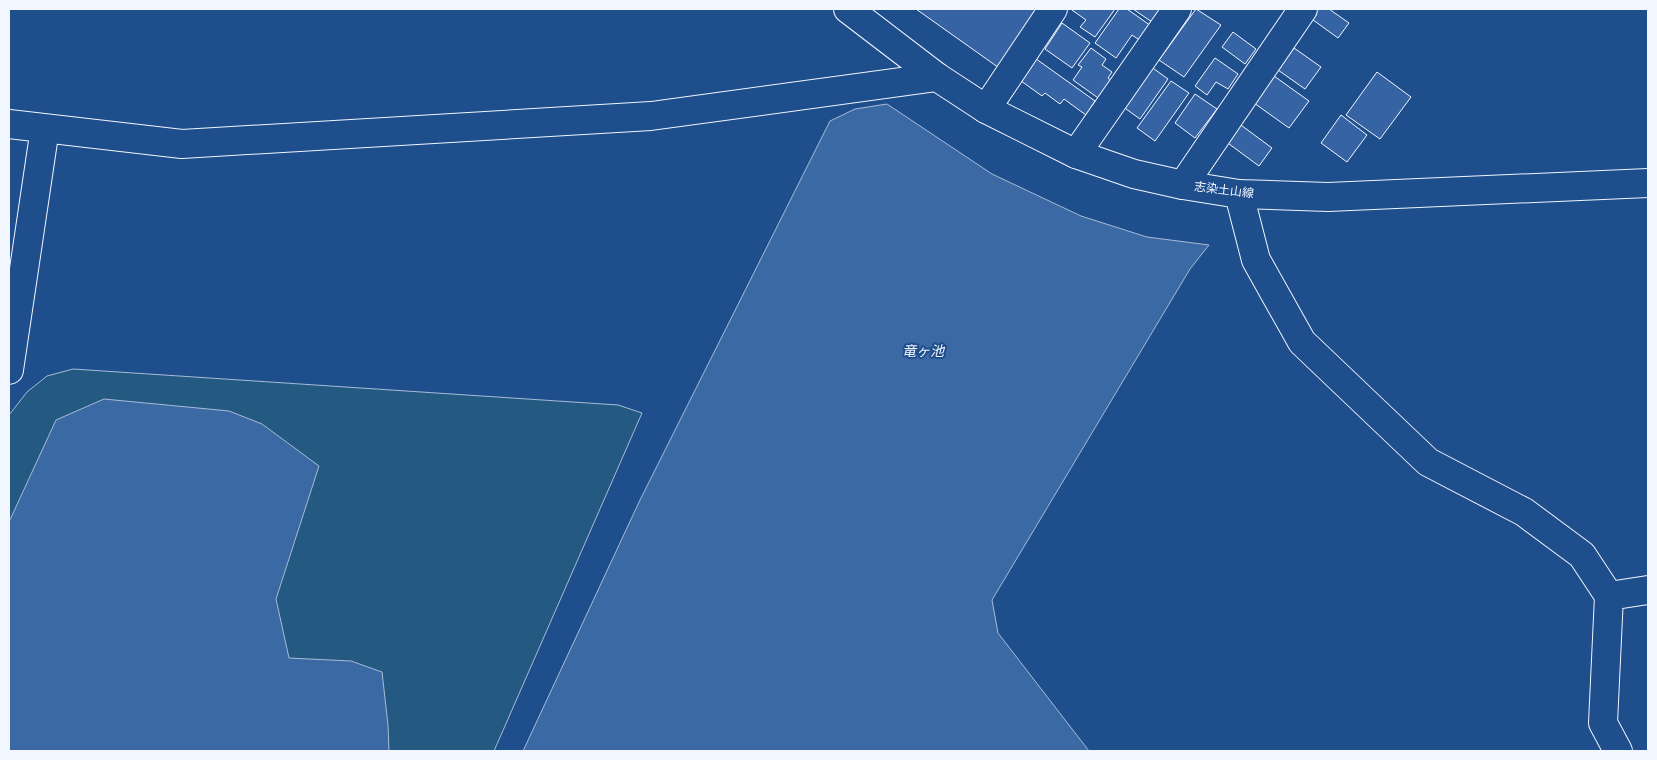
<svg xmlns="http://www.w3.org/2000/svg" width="1657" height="760" font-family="Quicksand,'Noto Sans JP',sans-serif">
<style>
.green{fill:#245a82;stroke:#a8bbd7}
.water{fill:#3b69a3;stroke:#a8bbd7}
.building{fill:#3563a3;stroke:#f2f6ff}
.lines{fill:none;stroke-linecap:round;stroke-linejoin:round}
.minor-casing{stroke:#f2f6ff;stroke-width:30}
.major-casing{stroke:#f2f6ff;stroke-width:30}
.minor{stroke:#1f4e8c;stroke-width:28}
.major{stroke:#1f4e8c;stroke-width:28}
.labels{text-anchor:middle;stroke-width:4;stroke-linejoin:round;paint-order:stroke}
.street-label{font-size:12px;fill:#f2f6ff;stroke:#1f4e8c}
.water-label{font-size:14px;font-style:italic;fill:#f2f6ff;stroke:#1f4e8c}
</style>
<rect width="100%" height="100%" fill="#1f4e8c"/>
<path class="green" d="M 73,369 L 618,405 L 642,413 L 494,751 L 9,751 L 9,415 L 27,392 L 47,376 Z"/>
<path class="water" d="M 887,104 L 992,174 L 1081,216 L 1147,237 L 1209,245 L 1190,269 L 992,600 L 998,633 L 1089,751 L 523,751 L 640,500 L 830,121 L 855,109 Z
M 104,399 L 229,411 L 262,424 L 319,466 L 276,599 L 289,658 L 351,661 L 382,672 L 388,725 L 389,751 L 9,751 L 9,522 L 56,420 Z"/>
<path class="building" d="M 916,9 L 1045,9 L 1002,70 Z
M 1073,9 L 1115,9 L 1095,37 L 1080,27 L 1086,20 L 1072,10 Z
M 1119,9 L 1127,9 L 1154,28 L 1144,43 L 1132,35 L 1116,58 L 1095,43 Z
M 1133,9 L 1161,9 L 1152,22 Z
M 1196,9 L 1221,25 L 1184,77 L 1159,60 Z
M 1314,9 L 1329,9 L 1349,23 L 1338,38 L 1309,17 Z
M 1062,23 L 1090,43 L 1072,68 L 1045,49 Z
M 1233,32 L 1256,49 L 1245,64 L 1222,47 Z
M 1091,48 L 1106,59 L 1102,65 L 1112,72 L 1108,78 L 1114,82 L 1101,100 L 1073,80 L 1082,67 L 1078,65 Z
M 1294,48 L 1321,67 L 1305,89 L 1278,70 Z
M 1032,56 L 1095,101 L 1086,115 L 1064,99 L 1060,104 L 1045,93 L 1042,96 L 1017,78 Z
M 1215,58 L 1238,74 L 1228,89 L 1216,82 L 1207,95 L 1195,86 Z
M 1150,66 L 1168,79 L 1140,119 L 1122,106 Z
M 1377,72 L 1411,97 L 1380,139 L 1346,115 Z
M 1274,76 L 1309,101 L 1289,128 L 1254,103 Z
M 1171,81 L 1189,93 L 1155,141 L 1137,128 Z
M 1195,94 L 1217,109 L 1195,138 L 1175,123 Z
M 1341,115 L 1367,135 L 1347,162 L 1321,143 Z
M 1234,120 L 1272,148 L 1259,166 L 1221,138 Z"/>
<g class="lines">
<defs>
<path id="minor" d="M 986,109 L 1053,9
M 9,124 L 182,144 L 651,116 L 937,77
M 1076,154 L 1177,9
M 1183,185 L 1303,9
M 1239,194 L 1256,260 L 1302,342 L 1428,462 L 1524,512 L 1582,555 L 1609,596 L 1648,590
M 9,370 L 45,128
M 1609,596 L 1603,723 L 1618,751"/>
<path id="major" d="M 848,9 L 937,77 L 986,109 L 1076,154 L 1134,174 L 1183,185 L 1239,194 L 1328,197 L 1648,183"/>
</defs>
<use href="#minor" class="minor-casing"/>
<use href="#major" class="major-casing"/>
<use href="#minor" class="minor"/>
<use href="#major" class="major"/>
</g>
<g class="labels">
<g class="street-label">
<text transform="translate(1224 190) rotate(7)" y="4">志染土山線</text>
</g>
<g class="water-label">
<text x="923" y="356">竜ヶ池</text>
</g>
</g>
<rect width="1657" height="760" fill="none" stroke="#f2f6ff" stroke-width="20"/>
</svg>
